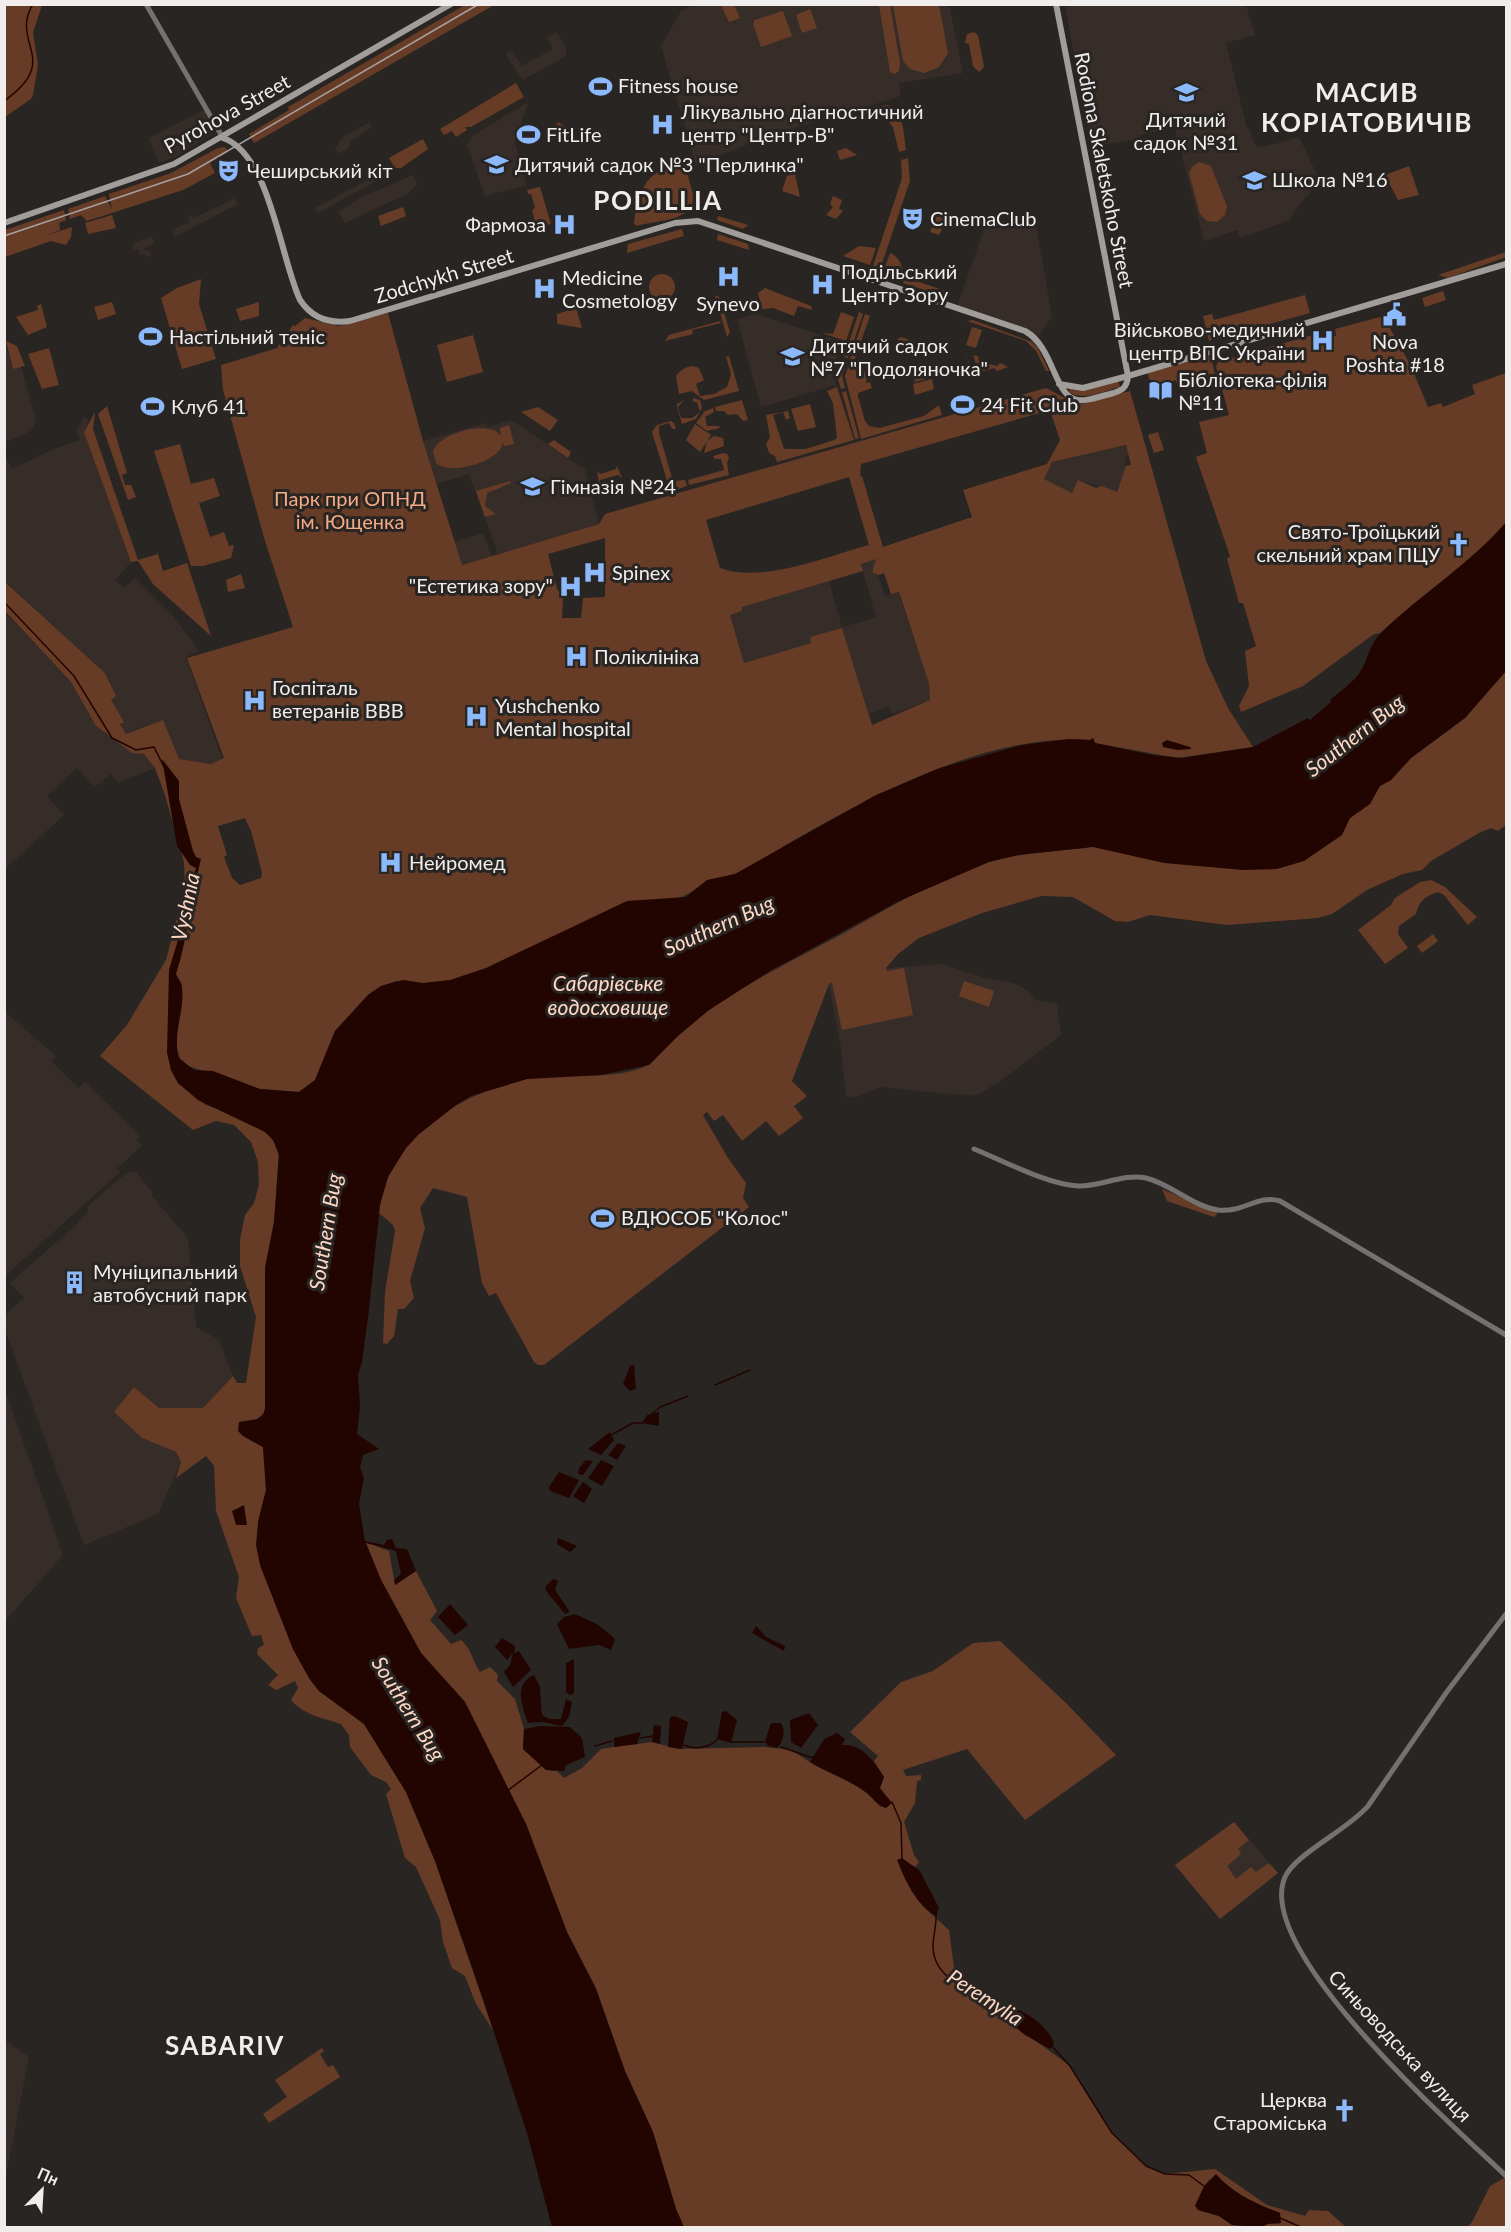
<svg xmlns="http://www.w3.org/2000/svg" width="1511" height="2232" font-family="Lato,sans-serif">
<style>
.built{fill:#372d28}
.green{fill:#673c26;fill-rule:evenodd}
.water{fill:#220500}
.lines{fill:none;stroke-linecap:round;stroke-linejoin:round}
.stream{stroke:#220500;stroke-width:1.5}
.tertiary{stroke:#747271;stroke-width:5}
.secondary{stroke:#a09d9b;stroke-width:6}
.tram{stroke:#a5a1a0;stroke-width:1.5}
.labels{text-anchor:middle;stroke-width:6;stroke-linejoin:round;paint-order:stroke}
.poi-label{font-size:20px;fill:#f0edec;stroke:#292523;text-anchor:start}
.street-label{font-size:20px;fill:#f0edec;stroke:#292523}
.park-label{font-size:20px;fill:#f4aa84;stroke:#292523}
.water-label{font-size:21px;font-style:italic;fill:#ffd8c5;stroke:#292523}
.district-label{font-size:26px;font-weight:bold;letter-spacing:1.5px;fill:#f0edec;stroke:#292523}
</style>
<rect width="100%" height="100%" fill="#292523"/>
<path class="built" d="M 699,4 L 949,5 L 963,73 L 899,83 L 901,95 L 896,98 L 770,135 L 696,165 L 661,46 L 681,11 L 692,5 L 694,7 Z
M 1065,5 L 1246,5 L 1255,35 L 1226,43 L 1247,128 L 1249,128 L 1255,145 L 1260,148 L 1299,137 L 1322,185 L 1313,189 L 1293,213 L 1290,220 L 1240,238 L 1237,230 L 1204,241 L 1175,128 L 1139,135 L 1139,139 L 1092,146 L 1085,113 L 1092,111 L 1087,86 L 1080,87 Z
M 557,32 L 566,48 L 566,56 L 523,80 L 505,54 L 511,51 L 522,66 L 553,49 L 547,37 Z
M 528,102 L 515,142 L 526,185 L 485,196 L 467,145 L 472,136 Z
M 206,109 L 218,130 L 179,155 L 159,163 L 149,138 Z
M 370,122 L 372,127 L 351,141 L 348,149 L 338,154 L 335,148 L 344,136 Z
M 387,165 L 391,173 L 318,213 L 315,208 L 384,171 L 383,168 Z
M 413,175 L 417,185 L 407,194 L 345,223 L 338,212 L 362,197 Z
M 235,198 L 238,204 L 174,237 L 172,230 L 190,222 L 188,217 L 192,215 L 194,218 Z
M 1035,219 L 1052,317 L 1037,338 L 957,307 L 984,229 Z
M 152,236 L 155,244 L 144,248 L 145,251 L 150,250 L 152,255 L 146,257 L 145,254 L 140,254 L 138,249 L 134,250 L 132,244 Z
M 756,314 L 842,342 L 832,372 L 836,385 L 761,407 L 737,319 Z
M 5,341 L 13,369 L 21,367 L 36,420 L 31,431 L 5,442 Z
M 83,417 L 89,419 L 84,432 L 131,562 L 115,580 L 124,588 L 135,578 L 173,616 L 199,651 L 186,657 L 222,759 L 211,764 L 179,759 L 143,726 L 126,734 L 120,723 L 123,722 L 110,699 L 116,696 L 105,673 L 5,581 L 4,453 L 12,469 L 51,450 L 80,440 L 76,429 L 80,426 Z
M 511,420 L 585,469 L 599,524 L 498,554 L 469,474 L 436,484 L 423,441 L 486,423 L 488,427 Z
M 1126,445 L 1129,455 L 1124,457 L 1127,471 L 1116,492 L 1078,480 L 1072,493 L 1044,479 L 1052,462 Z
M 483,533 L 492,556 L 462,565 L 455,542 Z
M 876,559 L 872,572 L 878,575 L 885,596 L 898,592 L 929,684 L 930,700 L 892,714 L 889,706 L 869,714 L 842,628 L 810,638 L 811,643 L 744,663 L 730,615 L 742,611 L 741,607 L 829,581 L 842,627 L 876,618 L 861,564 Z
M 4,611 L 71,682 L 96,726 L 112,739 L 144,754 L 155,768 L 118,783 L 111,774 L 95,787 L 77,768 L 47,796 L 64,815 L 5,869 Z
M 942,964 L 987,979 L 1013,983 L 1027,990 L 1035,1000 L 1057,1004 L 1061,1035 L 1002,1080 L 977,1095 L 949,1094 L 881,1087 L 855,1097 L 846,1096 L 841,1048 L 829,984 L 886,971 L 886,968 Z
M 4,1011 L 56,1056 L 51,1061 L 78,1088 L 85,1082 L 140,1136 L 137,1140 L 142,1146 L 117,1168 L 120,1172 L 5,1276 Z
M 128,1172 L 136,1172 L 153,1193 L 151,1195 L 188,1238 L 196,1327 L 219,1340 L 233,1376 L 203,1408 L 159,1408 L 134,1387 L 115,1412 L 142,1438 L 176,1452 L 181,1462 L 158,1514 L 84,1545 L 5,1330 L 5,1315 L 24,1298 L 10,1283 L 76,1225 L 89,1210 L 87,1207 Z
M 5,1390 L 63,1555 L 5,1621 L 4,1621 Z
M 1234,1822 L 1278,1873 L 1220,1919 L 1175,1865 Z
M 5,2040 L 29,2057 L 5,2180 Z"/>
<path class="green" d="M 5,5 L 42,5 L 33,33 L 38,65 L 33,95 L 31,99 L 5,117 Z
M 465,5 L 494,5 L 254,143 L 249,134 L 289,110 L 288,107 Z
M 721,5 L 734,5 L 740,18 L 729,22 Z
M 879,5 L 890,5 L 900,63 L 899,71 L 894,74 L 890,72 Z
M 893,5 L 939,5 L 948,53 L 939,67 L 924,73 L 910,69 L 903,61 Z
M 810,9 L 817,28 L 802,33 L 796,15 Z
M 783,11 L 792,36 L 761,47 L 753,24 L 755,20 Z
M 974,32 L 978,35 L 984,67 L 979,72 L 973,66 L 969,44 L 965,43 L 967,34 Z
M 516,83 L 524,97 L 471,127 L 465,127 L 467,130 L 456,137 L 452,131 L 444,135 L 440,129 Z
M 1088,86 L 1092,111 L 1085,113 L 1080,87 Z
M 887,105 C 904,108 904,136 906,150 L 899,152 L 893,127 L 880,111 L 881,106 Z
M 558,122 L 571,130 L 564,142 L 551,135 Z
M 423,139 L 428,149 L 401,168 L 395,168 L 389,158 Z
M 225,147 L 228,152 L 210,163 L 215,173 L 183,190 L 87,221 L 81,215 L 70,219 L 68,209 L 105,196 L 112,209 L 109,194 L 171,173 L 218,148 Z
M 846,148 L 857,155 L 840,160 L 837,151 Z
M 908,158 L 910,181 L 880,269 L 873,266 L 902,178 L 901,160 Z
M 681,160 C 687,167 688,178 691,187 C 703,222 660,219 636,226 L 634,223 C 637,202 641,178 664,169 C 671,167 675,166 681,160 Z
M 1199,162 L 1211,166 L 1227,207 L 1225,215 L 1217,222 L 1207,221 L 1200,214 L 1189,173 L 1192,167 Z
M 1409,166 L 1419,195 L 1398,200 L 1385,175 Z
M 795,174 L 800,197 L 782,191 L 787,176 Z
M 540,187 L 551,224 L 537,228 L 532,210 L 535,208 L 531,194 L 528,194 L 527,190 Z
M 833,196 L 842,200 L 839,209 L 843,211 L 836,219 L 826,215 L 833,207 L 830,204 Z
M 403,207 L 406,216 L 381,226 L 378,216 Z
M 64,210 L 66,220 L 59,223 L 60,230 L 45,236 L 72,227 L 71,237 L 66,245 L 51,241 L 5,257 L 5,230 Z
M 937,214 L 947,220 L 939,235 L 930,232 Z
M 112,215 L 116,228 L 88,234 L 85,223 Z
M 718,216 L 748,225 L 743,229 L 717,220 Z
M 682,229 L 684,236 L 627,253 L 628,244 Z
M 718,234 L 748,244 L 749,250 L 717,240 Z
M 859,246 L 876,248 L 870,265 L 843,256 Z
M 1506,252 L 1506,257 L 1448,278 L 1438,275 Z
M 890,253 C 900,257 903,266 902,276 L 899,275 L 897,280 L 887,277 L 889,272 L 884,270 Z
M649 287a13 13 0 1 1 26 0a13 13 0 1 1-26 0Z
M 905,277 L 951,293 L 949,298 L 903,283 Z
M 201,279 L 199,304 L 216,359 L 182,369 L 161,298 L 177,288 Z
M 765,288 L 811,306 L 812,310 L 798,306 L 794,316 L 773,308 L 762,309 L 758,293 Z
M 1443,291 L 1446,300 L 1425,307 L 1422,298 Z
M 715,295 L 719,297 L 730,332 L 727,337 Z
M 1305,295 L 1310,313 L 1209,341 L 1203,316 L 1212,314 L 1214,320 Z
M 112,302 L 116,314 L 98,320 L 94,307 Z
M 259,302 L 259,316 L 240,321 L 236,309 Z
M 41,304 L 47,327 L 28,335 L 16,317 L 38,310 L 37,306 Z
M 576,308 L 582,328 L 557,324 L 557,314 Z
M 841,312 L 854,317 L 846,341 L 822,333 L 833,334 Z
M 859,312 L 863,314 L 848,358 L 844,357 Z
M 388,313 L 423,441 L 462,565 L 599,524 L 605,514 L 1046,388 L 1078,405 L 1130,391 L 1206,661 L 1228,708 L 1253,747 L 1177,758 L 1095,743 L 1093,738 L 1090,740 C 988,734 883,790 796,839 C 776,850 758,864 737,873 C 728,877 719,877 711,880 C 694,887 691,896 671,900 L 465,989 L 396,981 L 381,986 L 368,995 L 335,1031 L 315,1080 L 299,1092 L 260,1089 L 185,1065 C 172,1053 175,1027 181,1012 L 170,1009 L 168,1053 L 171,1070 L 178,1083 L 206,1105 L 234,1115 L 265,1132 L 273,1140 L 279,1151 L 274,1222 L 265,1268 L 265,1409 L 263,1414 L 257,1419 L 250,1440 L 263,1447 L 266,1490 L 258,1522 L 260,1565 L 293,1649 L 309,1678 L 319,1691 L 364,1724 L 406,1792 L 435,1861 L 493,2030 L 476,2004 L 465,1976 L 452,1968 L 443,1942 L 440,1920 L 416,1867 L 405,1858 L 386,1794 L 391,1789 L 386,1782 L 371,1775 L 350,1747 L 349,1735 L 341,1724 C 323,1718 303,1715 291,1700 L 298,1688 L 295,1681 L 276,1690 L 268,1685 L 278,1675 L 257,1654 L 258,1648 L 264,1645 L 261,1635 L 252,1636 L 236,1598 L 239,1577 L 216,1511 L 214,1466 L 206,1456 L 176,1478 L 181,1462 L 176,1452 L 142,1438 L 114,1412 L 134,1387 L 159,1408 L 203,1408 L 233,1376 L 237,1383 L 246,1383 L 256,1317 L 240,1266 L 240,1240 L 245,1215 L 254,1203 L 259,1185 L 258,1162 L 251,1142 L 234,1125 L 216,1121 L 193,1130 L 100,1056 L 127,1025 L 166,960 L 185,887 L 184,862 L 165,795 L 155,768 L 144,754 L 132,753 L 96,726 L 71,682 L 5,611 L 4,581 L 105,673 L 116,696 L 111,700 L 124,722 L 120,724 L 126,734 L 163,720 L 179,759 L 211,764 L 224,758 L 187,658 L 293,627 L 265,541 L 223,390 L 221,365 L 277,348 L 293,325 L 295,326 L 305,318 L 339,326 ZM 1050,410 L 1060,440 L 1047,464 L 963,490 L 972,517 L 883,547 L 862,476 L 860,477 L 861,464 ZM 1126,445 L 1131,465 L 1126,466 L 1117,492 L 1102,486 L 1096,488 L 1078,480 L 1072,493 L 1044,479 L 1052,462 ZM 849,477 L 869,545 C 828,556 761,584 720,568 L 706,520 ZM 605,538 L 605,597 L 583,598 L 581,618 L 562,618 L 563,597 L 557,589 L 548,554 ZM 876,559 L 872,572 L 878,575 L 884,573 L 891,594 L 899,592 L 929,684 L 930,700 L 872,725 L 842,628 L 810,637 L 811,643 L 744,663 L 730,615 L 742,611 L 742,607 L 863,571 L 861,564 ZM 245,818 L 251,831 L 262,873 L 261,878 L 240,885 L 232,878 L 224,857 L 227,855 L 218,826 Z
M 865,314 L 870,316 L 854,361 L 850,359 Z
M 1380,317 L 1386,321 L 1410,364 L 1428,407 L 1441,403 L 1443,407 L 1475,394 L 1472,385 L 1506,373 L 1506,524 C 1468,564 1422,597 1380,633 L 1374,634 L 1303,686 L 1241,712 L 1239,706 L 1249,686 L 1245,651 L 1256,646 L 1243,603 L 1239,603 L 1227,559 L 1230,556 L 1196,457 L 1207,453 L 1199,422 L 1229,415 L 1216,367 L 1218,362 L 1319,333 L 1320,336 L 1336,336 L 1335,329 Z
M 973,320 L 1032,342 L 1038,348 L 1049,371 L 1046,371 L 1036,351 L 1026,341 L 967,321 Z
M 720,321 L 721,323 L 692,330 L 693,334 L 665,341 L 669,335 Z
M 972,327 L 982,330 L 976,348 L 966,345 Z
M 473,335 L 483,372 L 447,382 L 437,345 Z
M 901,337 L 921,344 L 924,354 L 897,346 L 898,339 Z
M 6,341 L 17,346 L 25,366 L 13,369 Z
M 49,348 L 59,385 L 42,389 L 28,354 Z
M 1210,352 L 1215,374 L 1177,383 L 1175,380 L 1163,385 L 1149,379 L 1147,370 Z
M 966,354 L 973,374 L 978,371 L 973,355 L 978,356 L 979,361 L 997,366 L 1000,363 L 1008,367 L 997,371 L 994,368 L 980,372 L 979,376 L 973,378 Z
M 729,356 L 739,391 L 704,400 L 692,391 L 679,394 L 676,376 C 681,369 691,363 699,368 L 704,380 L 696,384 L 700,396 L 714,394 L 727,387 L 731,374 L 726,357 Z
M 842,360 L 847,362 L 842,376 L 845,388 L 841,389 L 837,376 Z
M 850,362 L 862,367 L 867,376 L 866,383 L 870,382 L 872,388 L 858,393 L 858,396 L 865,421 L 869,426 L 880,428 L 924,416 L 939,405 L 942,415 L 861,439 L 845,376 Z
M 920,363 L 928,367 L 931,378 L 914,382 Z
M 932,379 L 934,389 L 915,395 L 913,384 Z
M 1118,380 L 1120,387 C 1104,391 1084,402 1069,392 L 1070,388 Z
M 837,387 L 854,440 L 777,462 L 775,456 L 769,453 L 766,444 L 770,437 L 766,415 L 788,411 L 790,418 L 786,420 L 783,412 L 773,415 L 784,449 L 806,449 L 834,440 L 837,438 L 833,403 L 827,391 Z
M 846,391 L 859,438 L 855,439 L 842,392 Z
M 693,398 L 700,400 L 702,408 L 696,419 L 682,424 L 677,406 L 677,404 L 684,400 L 678,407 L 681,418 L 692,418 L 700,412 L 697,402 L 693,402 Z
M 742,400 L 748,420 L 743,421 L 737,414 L 728,415 L 724,411 L 716,411 L 715,407 Z
M 810,404 L 816,427 L 798,431 L 791,409 Z
M 107,406 L 127,473 L 122,475 L 125,485 L 131,485 L 136,497 L 128,500 L 98,414 Z
M 538,407 L 558,420 L 550,431 L 521,412 Z
M 713,408 L 714,412 L 705,417 L 707,426 L 719,426 L 720,428 L 707,431 L 696,423 L 705,411 Z
M 95,412 L 93,429 L 138,560 L 158,554 L 163,571 L 187,563 L 211,636 L 153,584 L 138,561 L 131,562 L 84,432 Z
M 671,421 L 674,423 L 676,429 L 672,429 L 669,423 L 659,426 L 659,433 L 673,481 L 685,480 L 687,486 L 675,490 L 669,487 L 652,432 L 657,425 Z
M 695,424 L 711,435 L 700,452 L 686,440 Z
M 509,425 L 514,444 L 505,446 L 503,443 C 499,462 451,476 436,463 L 433,451 C 440,433 489,419 501,436 L 500,428 Z
M 1158,432 L 1164,450 L 1154,453 L 1148,435 Z
M 714,436 L 723,438 L 724,446 L 704,453 L 707,441 Z
M 554,440 L 571,452 L 568,458 L 548,444 Z
M 180,444 L 191,484 L 214,478 L 220,496 L 199,503 L 210,537 L 224,532 L 229,546 L 234,545 L 231,558 L 203,566 L 191,566 L 154,451 Z
M 723,453 L 727,454 L 729,458 L 727,463 L 729,475 L 689,485 L 688,480 L 724,470 L 721,459 L 715,459 L 713,456 Z
M 617,466 L 622,478 L 618,475 L 600,480 L 599,484 L 597,471 L 600,474 L 616,469 Z
M 510,481 L 511,483 L 487,493 L 485,506 L 496,514 L 485,517 L 476,491 Z
M 241,574 L 245,588 L 228,592 L 226,580 Z
M 1506,671 L 1506,825 L 1498,831 L 1491,828 L 1479,833 L 1431,861 L 1422,870 L 1403,874 L 1367,890 L 1332,914 L 1318,918 L 1227,925 L 1150,915 L 1128,922 L 1115,921 L 1073,897 L 1041,896 L 982,913 L 919,938 L 898,954 L 886,968 L 887,971 L 904,968 L 913,1015 L 842,1030 L 832,983 L 829,984 L 792,1081 L 807,1096 L 794,1106 L 803,1118 L 779,1136 L 766,1121 L 742,1141 L 723,1115 L 714,1121 L 707,1112 L 703,1115 L 728,1158 L 746,1183 L 743,1198 L 749,1207 L 544,1365 L 538,1365 L 534,1362 L 496,1293 L 489,1296 L 482,1283 L 467,1197 L 433,1188 L 420,1208 L 425,1228 L 410,1281 L 414,1298 L 404,1309 L 398,1309 L 394,1336 L 387,1344 L 383,1343 L 385,1292 L 395,1231 L 393,1225 L 379,1213 C 386,1140 460,1092 527,1079 C 564,1072 614,1082 648,1065 C 654,1062 659,1054 664,1049 C 679,1033 698,1017 716,1005 C 757,977 802,956 846,932 C 892,906 938,878 988,862 C 1020,853 1054,851 1087,848 L 1094,839 L 1345,826 L 1350,818 L 1363,809 L 1380,786 L 1391,780 L 1411,758 L 1465,718 Z
M 1431,880 L 1445,887 L 1477,917 L 1468,925 L 1444,895 L 1438,892 C 1425,896 1419,901 1416,914 L 1399,926 L 1398,934 L 1408,948 L 1385,964 L 1358,930 L 1391,905 L 1395,898 L 1420,882 Z
M 1433,934 L 1438,941 L 1422,953 L 1417,946 Z
M 964,981 L 994,991 L 989,1007 L 959,996 Z
M 1162,1189 L 1218,1213 L 1214,1217 L 1167,1201 Z
M 365,1542 L 389,1551 L 395,1585 L 416,1571 L 437,1611 L 430,1620 L 451,1644 L 461,1640 C 472,1650 472,1660 480,1672 L 490,1667 L 498,1675 L 497,1681 L 515,1699 L 524,1729 L 523,1749 L 546,1770 L 557,1771 L 564,1778 L 582,1768 L 601,1749 L 614,1747 L 652,1742 L 678,1749 L 765,1747 L 791,1750 L 816,1766 L 846,1779 L 867,1793 L 881,1807 L 880,1788 L 884,1777 L 874,1761 L 878,1756 L 850,1732 L 901,1682 L 933,1671 L 973,1643 L 1000,1641 L 1066,1703 L 1116,1755 L 1025,1820 L 967,1749 L 903,1770 L 906,1776 L 921,1775 L 921,1780 L 917,1781 L 915,1803 L 904,1822 L 914,1855 L 919,1862 L 915,1867 L 912,1865 L 915,1895 L 929,1912 L 949,1930 L 954,1967 L 967,1984 L 1000,2003 L 998,2013 L 1070,2066 L 1112,2133 L 1146,2166 L 1165,2174 L 1215,2169 L 1267,2205 L 1305,2216 L 1309,2210 L 1328,2211 L 1346,2227 L 1262,2227 L 1270,2223 L 1279,2224 L 1280,2213 L 1246,2199 L 1224,2183 L 1209,2180 L 1196,2203 L 1198,2210 L 1219,2216 L 1232,2225 L 1255,2227 L 684,2227 L 676,2209 L 653,2132 L 625,2071 L 596,1988 L 567,1932 L 526,1824 L 465,1702 L 421,1653 L 381,1580 Z
M 1234,1822 L 1249,1840 L 1238,1849 L 1241,1854 L 1227,1866 L 1236,1879 L 1251,1867 L 1256,1872 L 1269,1863 L 1278,1873 L 1220,1919 L 1175,1865 Z
M 322,2048 L 324,2051 L 320,2054 L 328,2067 L 333,2065 L 340,2077 L 269,2123 L 263,2114 L 287,2097 L 275,2080 Z
M 1506,2177 L 1506,2227 L 1467,2228 L 1472,2222 L 1490,2186 Z"/>
<path class="water" d="M 1506,522 L 1506,671 L 1465,718 L 1411,758 L 1391,780 L 1380,786 L 1370,804 L 1350,818 L 1342,835 L 1304,861 L 1277,869 L 1243,870 L 1164,863 L 1093,847 L 1018,855 L 989,862 L 899,901 L 770,971 L 709,1010 L 678,1036 L 649,1065 L 601,1075 L 527,1079 L 471,1096 L 456,1105 L 418,1135 L 406,1148 L 388,1177 L 380,1205 L 368,1318 L 362,1362 L 358,1375 L 360,1406 L 357,1434 L 379,1449 L 363,1455 L 360,1467 L 364,1478 L 359,1504 L 365,1541 L 384,1545 L 387,1540 L 392,1539 L 396,1548 L 407,1549 L 416,1571 L 395,1585 L 394,1580 L 401,1574 L 396,1551 L 366,1543 L 381,1580 L 421,1653 L 465,1702 L 526,1824 L 567,1932 L 596,1989 L 625,2071 L 653,2132 L 676,2209 L 684,2227 L 552,2227 L 527,2133 L 482,1996 L 435,1861 L 406,1792 L 364,1724 L 319,1691 L 309,1678 L 293,1649 L 260,1565 L 256,1545 L 258,1522 L 266,1490 L 263,1447 L 243,1436 L 238,1431 L 239,1422 L 257,1419 L 263,1415 L 265,1409 L 265,1268 L 274,1222 L 279,1155 L 273,1140 L 265,1132 L 198,1100 L 178,1083 L 171,1070 L 167,1053 L 169,970 L 183,923 L 183,907 L 196,868 L 190,865 L 177,846 L 162,759 L 179,781 L 179,799 L 193,851 L 196,857 L 201,859 C 191,897 188,937 176,974 C 178,979 182,982 182,987 C 185,1011 172,1034 179,1058 L 194,1070 L 213,1071 L 260,1089 L 299,1092 L 315,1080 L 335,1031 L 368,995 L 381,986 L 403,980 L 423,983 L 450,980 L 486,968 L 627,901 L 686,897 L 707,880 L 735,874 L 876,795 L 940,768 L 1022,745 L 1068,739 L 1090,740 L 1093,738 L 1095,743 L 1153,755 L 1182,758 L 1253,747 L 1308,718 L 1310,720 L 1331,702 L 1330,700 C 1340,691 1353,683 1360,672 C 1369,658 1369,644 1382,632 C 1422,593 1470,564 1506,522 Z
M 1167,740 L 1190,747 L 1191,749 L 1177,750 L 1163,747 L 1162,743 Z
M 634,1365 L 636,1389 L 630,1391 L 623,1384 L 630,1366 Z
M 659,1412 L 659,1426 L 642,1423 L 647,1415 Z
M 610,1432 L 614,1440 L 601,1455 L 588,1449 Z
M 618,1443 L 626,1446 L 617,1460 L 608,1455 Z
M 586,1460 L 593,1461 L 583,1475 L 578,1474 L 579,1468 Z
M 601,1460 L 614,1466 L 602,1486 L 588,1478 Z
M 559,1472 L 579,1480 L 569,1498 L 550,1491 L 549,1487 Z
M 583,1482 L 592,1489 L 584,1503 L 573,1496 Z
M 244,1505 L 247,1525 L 236,1525 L 232,1511 Z
M 558,1538 L 577,1546 L 570,1552 L 557,1544 Z
M 553,1579 L 558,1581 L 555,1590 L 570,1612 L 565,1614 L 546,1591 L 545,1587 Z
M 450,1604 L 468,1625 L 455,1635 L 438,1617 Z
M 575,1614 L 597,1624 L 613,1637 L 615,1640 L 611,1650 L 599,1645 L 569,1649 L 557,1624 L 564,1617 Z
M 756,1626 L 766,1637 L 785,1646 L 784,1651 L 752,1633 Z
M 502,1638 L 515,1646 L 514,1653 L 519,1651 L 531,1670 L 513,1687 L 504,1672 L 510,1665 L 513,1653 L 507,1660 L 495,1647 Z
M 574,1659 L 574,1693 L 570,1695 L 566,1692 L 566,1663 Z
M 534,1675 L 540,1687 L 542,1715 L 549,1719 L 561,1719 L 566,1699 L 572,1702 L 569,1717 L 562,1726 L 542,1722 L 528,1723 C 522,1706 513,1684 534,1675 Z
M 726,1711 L 737,1720 L 731,1743 L 717,1739 L 722,1712 Z
M 809,1713 L 818,1725 L 801,1748 L 791,1742 L 790,1720 Z
M 675,1716 L 688,1722 L 682,1749 L 668,1747 L 670,1717 Z
M 771,1723 L 781,1723 C 786,1730 783,1743 777,1748 L 768,1746 L 765,1742 Z
M 654,1725 L 661,1726 L 660,1744 L 652,1742 Z
M 541,1726 L 570,1727 L 582,1738 L 585,1757 L 566,1765 L 564,1771 L 546,1770 L 523,1749 L 524,1729 Z
M 641,1732 L 637,1744 L 614,1747 L 614,1738 Z
M 837,1733 L 845,1739 L 842,1745 C 863,1744 873,1760 884,1777 L 880,1788 L 892,1803 L 886,1808 C 877,1806 872,1796 864,1791 C 847,1779 828,1773 810,1762 L 824,1739 Z
M 902,1858 L 920,1871 L 939,1908 L 936,1916 C 916,1905 905,1880 897,1860 Z
M 1000,2005 C 1018,2005 1050,2026 1054,2044 L 1050,2049 L 1025,2035 L 998,2013 Z
M 1216,2174 C 1232,2193 1256,2204 1280,2213 L 1281,2223 L 1267,2224 L 1262,2227 L 1232,2225 L 1219,2216 L 1198,2210 L 1195,2206 L 1204,2186 Z"/>
<g class="lines">
<path class="stream" d="M 4,101 C 63,59 9,44 33,4
M 4,602 L 74,676 L 112,738 L 136,750 L 154,747 L 164,767
M 715,1385 L 750,1370
M 652,1414 L 660,1407 L 688,1396
M 611,1435 L 633,1423 L 643,1423
M 641,1738 L 653,1736
M 730,1742 L 764,1742
M 684,1745 C 694,1750 711,1748 717,1739
M 595,1746 L 612,1741
M 781,1747 L 813,1758
M 507,1791 L 542,1765
M 892,1802 L 901,1823 L 902,1858
M 936,1913 C 937,1924 933,1935 933,1947 C 934,1982 975,1991 1002,2005
M 1052,2046 L 1070,2066 L 1112,2133 L 1146,2166 L 1165,2174 L 1189,2175 L 1204,2186
M 1280,2218 L 1303,2228"/>
<path class="tertiary" d="M 146,4 L 223,138
M 974,1149 C 1004,1161 1046,1184 1078,1186 C 1100,1187 1124,1173 1146,1178 C 1171,1184 1192,1206 1218,1210 C 1244,1213 1258,1194 1280,1201 L 1506,1335
M 1506,1614 L 1446,1693 L 1368,1806 C 1349,1829 1295,1854 1285,1877 C 1253,1951 1455,2127 1506,2176"/>
<path class="secondary" d="M 223,138 C 270,154 280,257 300,300 C 312,318 329,324 350,321 L 675,223 L 698,221 L 1025,331 C 1054,347 1054,396 1077,400 C 1087,402 1100,396 1110,394 C 1121,391 1127,389 1128,376 L 1056,4
M 4,223 L 174,164 L 451,4
M 1059,384 L 1083,388 L 1128,376 L 1506,264"/>
<path class="tram" d="M 4,236 L 188,174 L 479,4"/>
</g>
<defs>
<symbol id="stadium-bare" viewBox="-9 -9 18 18"><path d="M0-5a6.5 5 0 1 0 0 10a6.5 5 0 1 0 0-10ZM-3.5-1.8h7v3.6h-7Z" fill="#8cb9fc" stroke="#292523" stroke-width="2.5" paint-order="stroke"/></symbol>
<symbol id="school-bare" viewBox="-9 -9 18 18"><path d="M0-5L7-2L0 1L-7-2ZM-4 1L0 2.5L4 1V4Q0 6-4 4Z" fill="#8cb9fc" stroke="#292523" stroke-width="2.5" paint-order="stroke"/></symbol>
<symbol id="hospital-bare" viewBox="-9 -9 18 18"><path d="M-5-5h3v3.5h4V-5h3V5h-3V1.5h-4V5h-3Z" fill="#8cb9fc" stroke="#292523" stroke-width="2.5" paint-order="stroke"/></symbol>
<symbol id="theatre-bare" viewBox="-9 -9 18 18"><path d="M-5-5.5Q0-4 5-5.5V0Q5 5 0 6Q-5 5-5 0ZM-3.3-2.5H-1v1.5H-3.3ZM1-2.5H3.3v1.5H1ZM-2.8 1Q0 5.5 2.8 1Z" fill="#8cb9fc" stroke="#292523" stroke-width="2.5" paint-order="stroke"/></symbol>
<symbol id="civic-bare" viewBox="-9 -9 18 18"><path d="M-.6-6.5H3V-4.5H.6V-3L4-1V1h2V6H-6V1h2V-1L-.6-3ZM-1.2 2.5V6h2.4V2.5Z" fill="#8cb9fc" stroke="#292523" stroke-width="2.5" paint-order="stroke"/></symbol>
<symbol id="library-bare" viewBox="-9 -9 18 18"><path d="M-6-4Q-3-5.5-.7-3.5V5Q-3 3-6 4ZM6-4Q3-5.5 .7-3.5V5Q3 3 6 4Z" fill="#8cb9fc" stroke="#292523" stroke-width="2.5" paint-order="stroke"/></symbol>
<symbol id="church-bare" viewBox="-9 -9 18 18"><path d="M-1.2-6h2.4v3.5h3.3v2.4h-3.3V6h-2.4V-.1h-3.3v-2.4h3.3Z" fill="#8cb9fc" stroke="#292523" stroke-width="2.5" paint-order="stroke"/></symbol>
<symbol id="building-bare" viewBox="-9 -9 18 18"><path d="M-4-6H4V6H1V3H-1V6H-4ZM-2.5-4.3h1.7v1.8h-1.7ZM.8-4.3h1.7v1.8H.8ZM-2.5-1h1.7V.8h-1.7ZM.8-1h1.7V.8H.8Z" fill="#8cb9fc" stroke="#292523" stroke-width="2.5" paint-order="stroke"/></symbol>
</defs>
<g fill-rule="evenodd">
<use href="#stadium-bare" x="584" y="70" width="33" height="33"/>
<use href="#school-bare" x="1170" y="76" width="33" height="33"/>
<use href="#hospital-bare" x="646" y="108" width="33" height="33"/>
<use href="#stadium-bare" x="512" y="118" width="33" height="33"/>
<use href="#school-bare" x="480" y="148" width="33" height="33"/>
<use href="#theatre-bare" x="212" y="154" width="33" height="33"/>
<use href="#school-bare" x="1238" y="164" width="33" height="33"/>
<use href="#theatre-bare" x="896" y="202" width="33" height="33"/>
<use href="#hospital-bare" x="548" y="208" width="33" height="33"/>
<use href="#hospital-bare" x="712" y="260" width="33" height="33"/>
<use href="#hospital-bare" x="806" y="268" width="33" height="33"/>
<use href="#hospital-bare" x="528" y="272" width="33" height="33"/>
<use href="#civic-bare" x="1378" y="298" width="33" height="33"/>
<use href="#stadium-bare" x="134" y="320" width="33" height="33"/>
<use href="#hospital-bare" x="1306" y="324" width="33" height="33"/>
<use href="#school-bare" x="776" y="340" width="33" height="33"/>
<use href="#library-bare" x="1144" y="374" width="33" height="33"/>
<use href="#stadium-bare" x="946" y="388" width="33" height="33"/>
<use href="#stadium-bare" x="136" y="390" width="33" height="33"/>
<use href="#school-bare" x="516" y="470" width="33" height="33"/>
<use href="#church-bare" x="1442" y="528" width="33" height="33"/>
<use href="#hospital-bare" x="578" y="556" width="33" height="33"/>
<use href="#hospital-bare" x="554" y="570" width="33" height="33"/>
<use href="#hospital-bare" x="560" y="640" width="33" height="33"/>
<use href="#hospital-bare" x="238" y="684" width="33" height="33"/>
<use href="#hospital-bare" x="460" y="700" width="33" height="33"/>
<use href="#hospital-bare" x="374" y="846" width="33" height="33"/>
<use href="#stadium-bare" x="586" y="1202" width="33" height="33"/>
<use href="#building-bare" x="58" y="1266" width="33" height="33"/>
<use href="#church-bare" x="1328" y="2094" width="33" height="33"/>
</g>
<g class="labels">
<g class="poi-label">
<text x="618" y="93">Fitness house</text>
<text x="681" y="119">Лікувально діагностичний<tspan x="681" dy="23">центр "Центр-В"</tspan></text>
<text x="1186" y="127" text-anchor="middle">Дитячий<tspan x="1186" dy="23">садок №31</tspan></text>
<text x="546" y="142">FitLife</text>
<text x="515" y="172">Дитячий садок №3 "Перлинка"</text>
<text x="247" y="178">Чеширський кіт</text>
<text x="1272" y="187">Школа №16</text>
<text x="930" y="226">CinemaClub</text>
<text x="546" y="232" text-anchor="end">Фармоза</text>
<text x="841" y="279">Подільський<tspan x="841" dy="23">Центр Зору</tspan></text>
<text x="562" y="285">Medicine<tspan x="562" dy="23">Cosmetology</tspan></text>
<text x="728" y="311" text-anchor="middle">Synevo</text>
<text x="1305" y="337" text-anchor="end">Військово-медичний<tspan x="1305" dy="23">центр ВПС України</tspan></text>
<text x="169" y="344">Настільний теніс</text>
<text x="1395" y="349" text-anchor="middle">Nova<tspan x="1395" dy="23">Poshta #18</tspan></text>
<text x="810" y="353">Дитячий садок<tspan x="810" dy="23">№7 "Подоляночка"</tspan></text>
<text x="1178" y="387">Бібліотека-філія<tspan x="1178" dy="23">№11</tspan></text>
<text x="981" y="412">24 Fit Club</text>
<text x="171" y="414">Клуб 41</text>
<text x="550" y="494">Гімназія №24</text>
<text x="1440" y="539" text-anchor="end">Свято-Троїцький<tspan x="1440" dy="23">скельний храм ПЦУ</tspan></text>
<text x="612" y="580">Spinex</text>
<text x="553" y="593" text-anchor="end">"Естетика зору"</text>
<text x="594" y="664">Поліклініка</text>
<text x="272" y="695">Госпіталь<tspan x="272" dy="23">ветеранів ВВВ</tspan></text>
<text x="495" y="713">Yushchenko<tspan x="495" dy="23">Mental hospital</tspan></text>
<text x="409" y="870">Нейромед</text>
<text x="621" y="1225">ВДЮСОБ "Колос"</text>
<text x="93" y="1279">Муніципальний<tspan x="93" dy="23">автобусний парк</tspan></text>
<text x="1327" y="2107" text-anchor="end">Церква<tspan x="1327" dy="23">Староміська</tspan></text>
</g>
<g class="street-label">
<text transform="translate(227 114) rotate(-29)" y="7">Pyrohova Street</text>
<text transform="translate(1104 170) rotate(79)" y="7">Rodiona Skaletskoho Street</text>
<text transform="translate(444 276) rotate(-17)" y="7">Zodchykh Street</text>
<text transform="translate(1400 2046) rotate(47)" y="7">Синьоводська вулиця</text>
</g>
<g class="park-label">
<text x="350" y="506">Парк при ОПНД<tspan x="350" dy="23">ім. Ющенка</tspan></text>
</g>
<g class="water-label">
<text transform="translate(1355 736) rotate(-38)" y="7">Southern Bug</text>
<text transform="translate(186 907) rotate(-78)" y="7">Vyshnia</text>
<text transform="translate(719 926) rotate(-24)" y="7">Southern Bug</text>
<text x="608" y="991">Сабарівське<tspan x="608" dy="24">водосховище</tspan></text>
<text transform="translate(326 1232) rotate(-81)" y="7">Southern Bug</text>
<text transform="translate(408 1709) rotate(58)" y="7">Southern Bug</text>
<text transform="translate(985 1998) rotate(33)" y="7">Peremylia</text>
</g>
<g class="district-label">
<text x="1367" y="102">МАСИВ<tspan x="1367" dy="30">КОРІАТОВИЧІВ</tspan></text>
<text x="658" y="210">PODILLIA</text>
<text x="225" y="2055">SABARIV</text>
</g>
</g>
<rect width="1511" height="2232" fill="none" stroke="#f0edec" stroke-width="12"/>
<g transform="translate(42 2190) rotate(24)" stroke="#292523" stroke-width="4.5" paint-order="stroke">
<path d="M0-4.5L10 22L0 15L-10 22Z" fill="#f0edec"/>
<text y="-9" font-size="16" font-weight="bold" text-anchor="middle" fill="#f0edec">Пн</text>
</g>
</svg>
